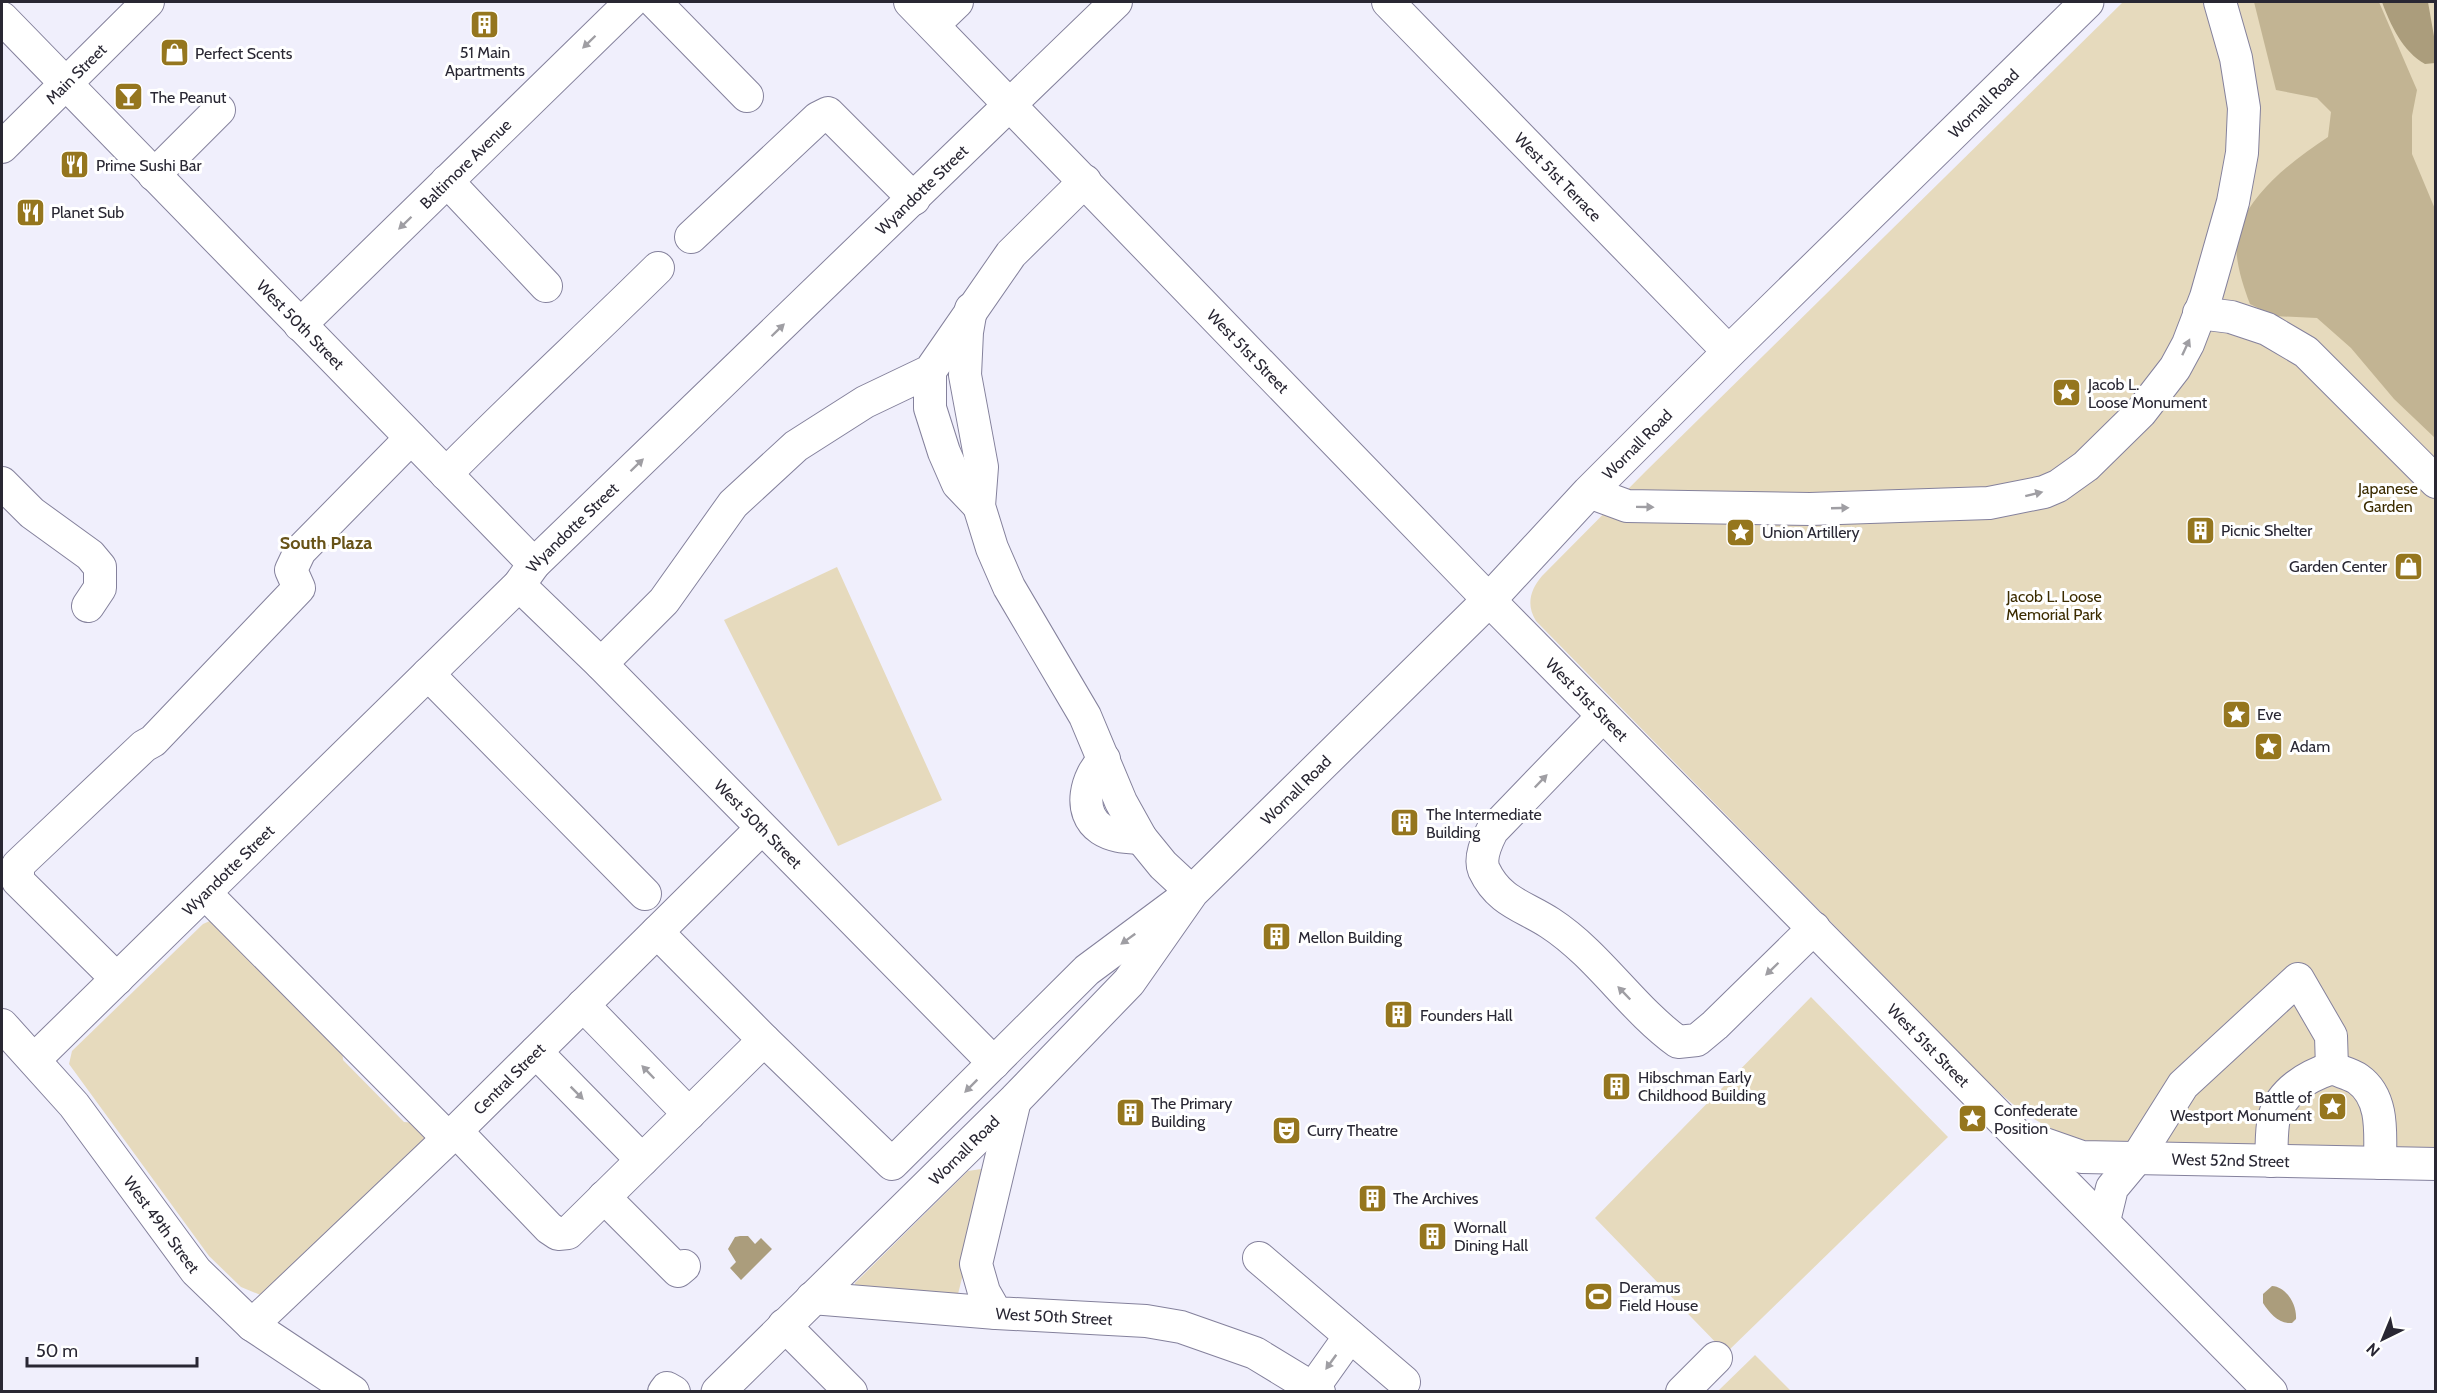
<svg xmlns="http://www.w3.org/2000/svg" width="2437" height="1393" font-family="Cabin,sans-serif">
<style>
.green{fill:#e6dabd}
.forest{fill:#c2b493}
.water{fill:#ab9d7c}
.lines{fill:none;stroke-linecap:round;stroke-linejoin:round}
.minor-casing{stroke:#84819c;stroke-width:34}
.major-casing{stroke:#84819c;stroke-width:35}
.minor{stroke:#fff;stroke-width:32}
.major{stroke:#fff;stroke-width:33}
.oneway{fill:#9f9ea3}
.labels{text-anchor:middle;stroke-width:6;stroke-linejoin:round;paint-order:stroke}
.poi-label{font-size:16px;fill:#292733;stroke:#fff;text-anchor:start}
.street-label{font-size:16px;fill:#292733;stroke:#fff}
.park-label{font-size:16px;fill:#3c2c00;stroke:#fff}
.neighbourhood-label{font-size:18px;font-weight:bold;fill:#675217;stroke:#fff}
</style>
<rect width="100%" height="100%" fill="#f0effc"/>
<path class="green" d="M 2123,2 L 2435,2 L 2435,1151 L 2104,1144 C 2046,1135 2016,1110 1976,1070 L 1536,621 C 1526,605 1530,590 1542,576 L 1646,471 Z
M 837,567 L 942,800 L 838,846 L 724,620 Z
M 212,920 L 291,1003 L 342,1047 L 343,1060 L 404,1122 L 416,1123 L 427,1140 L 263,1296 L 241,1287 L 209,1256 L 69,1064 L 72,1051 L 203,924 Z
M 1811,997 L 1948,1137 L 1726,1353 L 1595,1218 Z
M 981,1169 L 987,1179 L 958,1294 L 950,1302 L 854,1291 L 855,1283 L 968,1171 Z
M 1755,1355 L 1791,1391 L 1718,1391 Z"/>
<path class="forest" d="M 2254,2 L 2379,2 L 2417,90 L 2412,116 L 2412,154 L 2435,209 L 2435,438 L 2394,399 L 2351,348 L 2317,318 L 2274,316 L 2250,304 C 2242,283 2231,250 2239,228 C 2255,188 2295,159 2328,137 L 2331,112 L 2317,98 L 2276,90 Z"/>
<path class="water" d="M 2382,2 L 2428,2 L 2435,42 L 2435,63 L 2425,64 C 2403,52 2390,24 2382,2 Z
M 740,1236 L 748,1236 L 755,1244 L 761,1238 L 772,1249 L 741,1280 L 730,1268 L 736,1262 L 728,1249 L 735,1237 Z
M 2272,1286 C 2287,1287 2297,1305 2296,1319 L 2292,1323 C 2279,1324 2270,1314 2263,1303 L 2263,1294 Z"/>
<g class="lines">
<defs>
<g id="minor">
<path d="M 655,2 L 747,96"/>
<path id="s1" d="M 910,2 L 1489,600 L 2271,1392"/>
<path id="s2" d="M 1388,2 L 1729,352"/>
<path id="s3" d="M 2,18 L 534,564"/>
<path d="M 933,25 L 957,2"/>
<path id="s4" d="M 2,147 L 148,2"/>
<path d="M 154,175 L 219,110"/>
<path d="M 447,181 L 546,286"/>
<path d="M 691,237 L 818,118 L 828,113 L 914,199"/>
<path d="M 2199,313 L 2231,317 L 2267,329 L 2306,352 L 2436,482"/>
<path id="s5" d="M 300,325 L 631,2"/>
<path d="M 930,371 L 930,408 L 944,452 L 958,484 L 979,506"/>
<path d="M 446,474 C 515,404 588,337 658,268"/>
<path d="M 2,483 L 32,513 L 90,555 L 100,567 L 100,588 L 88,606"/>
<path d="M 1589,492 L 1627,506 L 1810,509 L 1989,503 L 2044,492 L 2058,486 L 2086,466 L 2141,412 L 2175,368 L 2188,344 L 2206,297 L 2233,202 L 2242,153 L 2244,108 L 2236,58 L 2220,2"/>
<path id="s6" d="M 519,585 L 601,664 L 994,1063"/>
<path d="M 601,664 L 664,601 L 733,504 L 796,446 L 865,402 L 930,371 L 1011,254 L 1085,181"/>
<path d="M 428,674 L 645,894"/>
<path d="M 1603,716 L 1492,831 C 1487,841 1479,858 1484,870 C 1499,902 1524,906 1550,923 C 1599,955 1631,1008 1678,1042 L 1697,1040 L 1715,1025 L 1814,928"/>
<path d="M 1104,759 C 1087,776 1076,812 1101,829 C 1113,837 1127,837 1141,838"/>
<path d="M 205,893 L 448,1138"/>
<path d="M 117,979 L 18,881 L 18,865 L 144,746 L 153,741 L 299,588 L 291,570 L 300,551 L 411,438"/>
<path d="M 583,1005 L 689,1114"/>
<path id="s7" d="M 2,1025 L 74,1105 L 196,1271 L 252,1325 L 353,1392"/>
<path d="M 764,1040 L 892,1164 L 1087,970 L 1192,892 L 1163,865 L 1141,838 L 1121,802 L 1085,716 L 1009,587 L 992,548 L 979,506 L 982,467 L 965,375 L 967,332 L 971,309"/>
<path d="M 536,1052 L 642,1160"/>
<path id="s8" d="M 35,1059 L 519,585 L 534,564 L 1116,2"/>
<path id="s9" d="M 1015,1100 L 976,1264 L 984,1292 L 996,1313 L 1146,1321 L 1181,1327 L 1255,1353 L 1319,1392"/>
<path d="M 456,1131 L 549,1228 L 558,1234 L 568,1233 L 764,1040 L 657,932"/>
<path id="s10" d="M 2027,1143 L 2042,1143 L 2082,1157 L 2436,1164"/>
<path d="M 2271,1161 C 2272,1147 2271,1131 2274,1118 C 2281,1091 2308,1076 2332,1068 C 2341,1072 2351,1074 2358,1079 C 2385,1098 2380,1136 2380,1163"/>
<path d="M 604,1197 L 678,1271 L 684,1266"/>
<path d="M 2104,1221 L 2112,1188 L 2137,1158 L 2183,1085 L 2298,979 L 2331,1036 L 2332,1068"/>
<path d="M 1259,1258 L 1404,1382"/>
<path d="M 812,1298 L 996,1313"/>
<path id="s11" d="M 252,1325 L 456,1131 L 761,829"/>
<path d="M 784,1325 L 851,1392"/>
<path d="M 1313,1388 L 1350,1336"/>
<path d="M 664,1392 L 667,1388 L 674,1392"/>
<path d="M 1682,1392 L 1716,1358"/>
</g>
<g id="major">
<path id="s12" d="M 718,1392 L 1015,1100 L 1129,982 L 1192,892 L 1489,600 L 1589,492 L 1729,352 L 2087,2"/>
</g>
</defs>
<use href="#minor" class="minor-casing"/>
<use href="#major" class="major-casing"/>
<use href="#minor" class="minor"/>
<use href="#major" class="major"/>
</g>
<defs><path id="oneway-solid" d="M-6-.8H1V-3.2L6.5 0L1 3.2V.8H-6Z" transform="scale(1.5)"/></defs>
<g class="oneway">
<use href="#oneway-solid" transform="translate(589 42) rotate(136)"/>
<use href="#oneway-solid" transform="translate(405 223) rotate(136)"/>
<use href="#oneway-solid" transform="translate(778 330) rotate(-44)"/>
<use href="#oneway-solid" transform="translate(2186 347) rotate(-65)"/>
<use href="#oneway-solid" transform="translate(637 465) rotate(-44)"/>
<use href="#oneway-solid" transform="translate(2034 494) rotate(-14)"/>
<use href="#oneway-solid" transform="translate(1645 507) rotate(1)"/>
<use href="#oneway-solid" transform="translate(1840 508) rotate(-2)"/>
<use href="#oneway-solid" transform="translate(1541 781) rotate(-46)"/>
<use href="#oneway-solid" transform="translate(1128 939) rotate(144)"/>
<use href="#oneway-solid" transform="translate(1772 969) rotate(136)"/>
<use href="#oneway-solid" transform="translate(1624 993) rotate(-134)"/>
<use href="#oneway-solid" transform="translate(648 1072) rotate(-134)"/>
<use href="#oneway-solid" transform="translate(971 1086) rotate(135)"/>
<use href="#oneway-solid" transform="translate(577 1093) rotate(45)"/>
<use href="#oneway-solid" transform="translate(1331 1362) rotate(126)"/>
</g>
<defs>
<symbol id="building-square" viewBox="-11 -11 22 22"><rect x="-9" y="-9" width="18" height="18" rx="4" fill="#95761e" stroke="#fff"/><path d="M-4-6H4V6H1V3H-1V6H-4ZM-2.5-4.3h1.7v1.8h-1.7ZM.8-4.3h1.7v1.8H.8ZM-2.5-1h1.7V.8h-1.7ZM.8-1h1.7V.8H.8Z" fill="#fff"/></symbol>
<symbol id="shop-square" viewBox="-11 -11 22 22"><rect x="-9" y="-9" width="18" height="18" rx="4" fill="#95761e" stroke="#fff"/><path d="M-5-2.5h2.3a2.7 3.5 0 0 1 5.4 0H5L5.5 6h-11ZM-1.5-2.5h3a1.5 2.3 0 0 0-3 0Z" fill="#fff"/></symbol>
<symbol id="bar-square" viewBox="-11 -11 22 22"><rect x="-9" y="-9" width="18" height="18" rx="4" fill="#95761e" stroke="#fff"/><path d="M-6-5H6L.8 .8V4.5H3.5V6h-7V4.5H-.8V.8Z" fill="#fff"/></symbol>
<symbol id="restaurant-square" viewBox="-11 -11 22 22"><rect x="-9" y="-9" width="18" height="18" rx="4" fill="#95761e" stroke="#fff"/><path d="M-5-6h1v4h1v-4h1v4h1v-4h1v5L-1.5 .5V6h-2V.5L-5-1ZM5-6V6H3V1.5H1.5Q1.5-4 5-6Z" fill="#fff"/></symbol>
<symbol id="sight-square" viewBox="-11 -11 22 22"><rect x="-9" y="-9" width="18" height="18" rx="4" fill="#95761e" stroke="#fff"/><path d="M0-6L1.8-2.2L6-1.7L2.9 1.2L3.7 5.4L0 3.3L-3.7 5.4L-2.9 1.2L-6-1.7L-1.8-2.2Z" fill="#fff"/></symbol>
<symbol id="theatre-square" viewBox="-11 -11 22 22"><rect x="-9" y="-9" width="18" height="18" rx="4" fill="#95761e" stroke="#fff"/><path d="M-5-5.5Q0-4 5-5.5V0Q5 5 0 6Q-5 5-5 0ZM-3.3-2.5H-1v1.5H-3.3ZM1-2.5H3.3v1.5H1ZM-2.8 1Q0 5.5 2.8 1Z" fill="#fff"/></symbol>
<symbol id="stadium-square" viewBox="-11 -11 22 22"><rect x="-9" y="-9" width="18" height="18" rx="4" fill="#95761e" stroke="#fff"/><path d="M0-5a6.5 5 0 1 0 0 10a6.5 5 0 1 0 0-10ZM-3.5-1.8h7v3.6h-7Z" fill="#fff"/></symbol>
</defs>
<g fill-rule="evenodd">
<use href="#building-square" x="468" y="8" width="33" height="33"/>
<use href="#shop-square" x="158" y="36" width="33" height="33"/>
<use href="#bar-square" x="112" y="80" width="33" height="33"/>
<use href="#restaurant-square" x="58" y="148" width="33" height="33"/>
<use href="#restaurant-square" x="14" y="196" width="33" height="33"/>
<use href="#sight-square" x="2050" y="376" width="33" height="33"/>
<use href="#building-square" x="2184" y="514" width="33" height="33"/>
<use href="#sight-square" x="1724" y="516" width="33" height="33"/>
<use href="#shop-square" x="2392" y="550" width="33" height="33"/>
<use href="#sight-square" x="2220" y="698" width="33" height="33"/>
<use href="#sight-square" x="2252" y="730" width="33" height="33"/>
<use href="#building-square" x="1388" y="806" width="33" height="33"/>
<use href="#building-square" x="1260" y="920" width="33" height="33"/>
<use href="#building-square" x="1382" y="998" width="33" height="33"/>
<use href="#building-square" x="1600" y="1070" width="33" height="33"/>
<use href="#sight-square" x="2316" y="1090" width="33" height="33"/>
<use href="#building-square" x="1114" y="1096" width="33" height="33"/>
<use href="#sight-square" x="1956" y="1102" width="33" height="33"/>
<use href="#theatre-square" x="1270" y="1114" width="33" height="33"/>
<use href="#building-square" x="1356" y="1182" width="33" height="33"/>
<use href="#building-square" x="1416" y="1220" width="33" height="33"/>
<use href="#stadium-square" x="1582" y="1280" width="33" height="33"/>
</g>
<g class="labels">
<g class="poi-label">
<text x="485" y="58" text-anchor="middle">51 Main<tspan x="485" dy="18">Apartments</tspan></text>
<text x="195" y="59">Perfect Scents</text>
<text x="150" y="103">The Peanut</text>
<text x="96" y="171">Prime Sushi Bar</text>
<text x="51" y="218">Planet Sub</text>
<text x="2088" y="390">Jacob L.<tspan x="2088" dy="18">Loose Monument</tspan></text>
<text x="2221" y="536">Picnic Shelter</text>
<text x="1762" y="538">Union Artillery</text>
<text x="2387" y="572" text-anchor="end">Garden Center</text>
<text x="2257" y="720">Eve</text>
<text x="2290" y="752">Adam</text>
<text x="1426" y="820">The Intermediate<tspan x="1426" dy="18">Building</tspan></text>
<text x="1298" y="943">Mellon Building</text>
<text x="1420" y="1021">Founders Hall</text>
<text x="1638" y="1083">Hibschman Early<tspan x="1638" dy="18">Childhood Building</tspan></text>
<text x="2312" y="1103" text-anchor="end">Battle of<tspan x="2312" dy="18">Westport Monument</tspan></text>
<text x="1151" y="1109">The Primary<tspan x="1151" dy="18">Building</tspan></text>
<text x="1994" y="1116">Confederate<tspan x="1994" dy="18">Position</tspan></text>
<text x="1307" y="1136">Curry Theatre</text>
<text x="1393" y="1204">The Archives</text>
<text x="1454" y="1233">Wornall<tspan x="1454" dy="18">Dining Hall</tspan></text>
<text x="1619" y="1293">Deramus<tspan x="1619" dy="18">Field House</tspan></text>
</g>
<g class="street-label">
<text dy="6" stroke="none"><textPath href="#s4" startOffset="104">Main Street</textPath></text>
<text dy="6" stroke="none"><textPath href="#s12" startOffset="1808">Wornall Road</textPath></text>
<text dy="6" stroke="none"><textPath href="#s5" startOffset="231">Baltimore Avenue</textPath></text>
<text dy="6" stroke="none"><textPath href="#s2" startOffset="244">West 51st Terrace</textPath></text>
<text dy="6" stroke="none"><textPath href="#s8" startOffset="1242">Wyandotte Street</textPath></text>
<text dy="6" stroke="none"><textPath href="#s3" startOffset="428">West 50th Street</textPath></text>
<text dy="6" stroke="none"><textPath href="#s1" startOffset="486">West 51st Street</textPath></text>
<text dy="6" stroke="none"><textPath href="#s12" startOffset="1322">Wornall Road</textPath></text>
<text dy="6" stroke="none"><textPath href="#s8" startOffset="756">Wyandotte Street</textPath></text>
<text dy="6" stroke="none"><textPath href="#s1" startOffset="972">West 51st Street</textPath></text>
<text dy="6" stroke="none"><textPath href="#s12" startOffset="836">Wornall Road</textPath></text>
<text dy="6" stroke="none"><textPath href="#s6" startOffset="338">West 50th Street</textPath></text>
<text dy="6" stroke="none"><textPath href="#s8" startOffset="270">Wyandotte Street</textPath></text>
<text dy="6" stroke="none"><textPath href="#s1" startOffset="1458">West 51st Street</textPath></text>
<text dy="6" stroke="none"><textPath href="#s11" startOffset="356">Central Street</textPath></text>
<text dy="6" stroke="none"><textPath href="#s12" startOffset="345">Wornall Road</textPath></text>
<text dy="6" stroke="none"><textPath href="#s10" startOffset="206">West 52nd Street</textPath></text>
<text dy="6" stroke="none"><textPath href="#s7" startOffset="256">West 49th Street</textPath></text>
<text dy="6" stroke="none"><textPath href="#s9" startOffset="280">West 50th Street</textPath></text>
</g>
<g class="park-label">
<text x="2388" y="494">Japanese<tspan x="2388" dy="18">Garden</tspan></text>
<text x="2054" y="602">Jacob L. Loose<tspan x="2054" dy="18">Memorial Park</tspan></text>
</g>
<g class="neighbourhood-label">
<text x="326" y="549">South Plaza</text>
</g>
</g>
<rect width="2437" height="1393" fill="none" stroke="#292733" stroke-width="6"/>
<g transform="translate(2383 1339) rotate(223)" stroke="#ffffff" stroke-width="4.5" paint-order="stroke">
<path d="M0-4.5L10 22L0 15L-10 22Z" fill="#292733"/>
<text y="-9" font-size="16" font-weight="bold" text-anchor="middle" fill="#292733">N</text>
</g>
<path d="M27 1357v9h170v-9" fill="none" stroke="#292733" stroke-width="3"/>
<text x="36" y="1357" font-size="18" fill="#292733" stroke="#ffffff" stroke-width="4.5" paint-order="stroke">50 m</text>
</svg>
